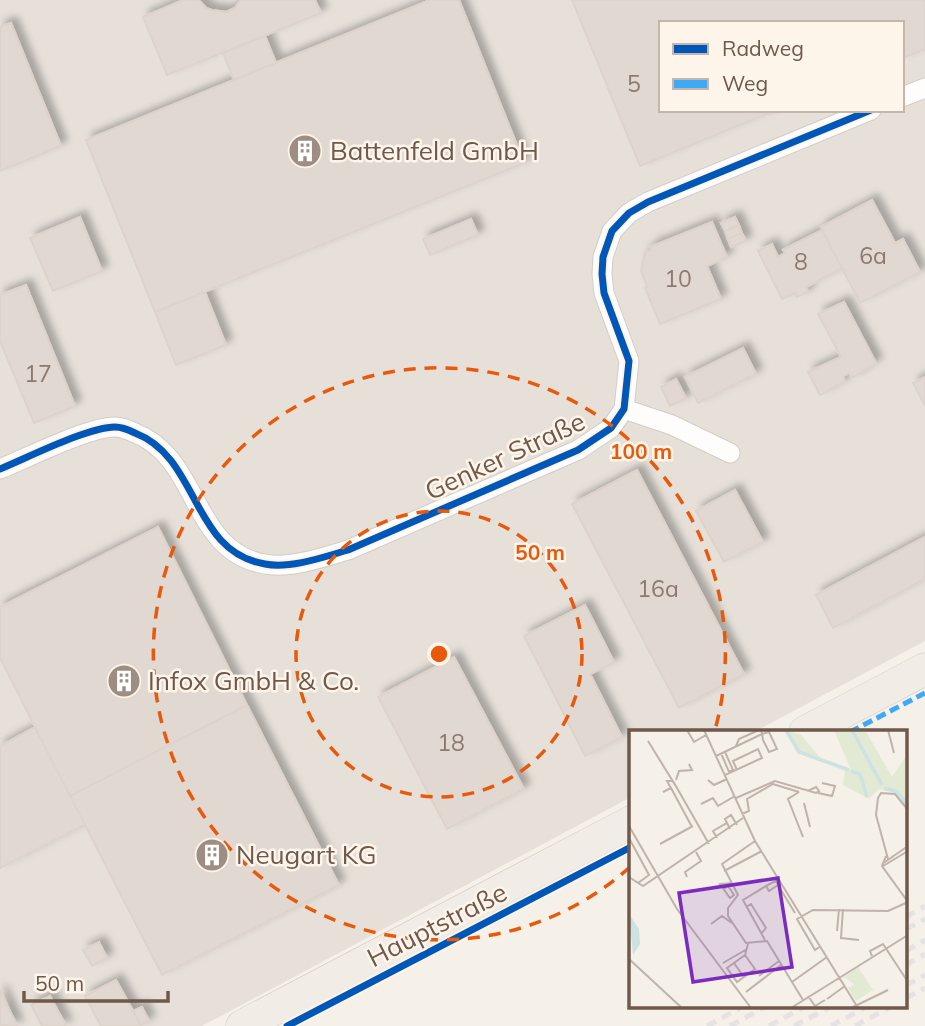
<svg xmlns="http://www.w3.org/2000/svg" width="925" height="1026" font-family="Mulish,sans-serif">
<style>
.industrial{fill:#e6e0d9;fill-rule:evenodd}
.building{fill:#e1d8d1;stroke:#ddd3cb;stroke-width:2;filter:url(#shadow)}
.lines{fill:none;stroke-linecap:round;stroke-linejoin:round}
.minor-casing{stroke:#d3cdc7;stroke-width:21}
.primary-casing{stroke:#d3cbc6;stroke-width:33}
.minor{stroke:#fefdfc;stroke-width:19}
.primary{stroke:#f1ece5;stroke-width:32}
.rail{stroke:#e4e2e3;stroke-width:5;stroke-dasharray:10 7;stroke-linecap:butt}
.quiet{stroke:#3fa9f5;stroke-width:5;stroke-dasharray:10 5;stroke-linecap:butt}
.cycleway-casing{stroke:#fdf5e9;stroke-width:11}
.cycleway{stroke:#0057b8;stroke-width:7}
.ring{fill:none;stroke:#e8590c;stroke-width:3.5;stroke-dasharray:12 9}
.labels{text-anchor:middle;stroke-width:5;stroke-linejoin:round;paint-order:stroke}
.number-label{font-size:23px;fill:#8d7a6f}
.poi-label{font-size:26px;fill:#6f584c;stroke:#fdf5e9;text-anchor:start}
.street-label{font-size:26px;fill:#6f584c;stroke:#fdf5e9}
.inset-river{fill:none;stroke:#cce2e3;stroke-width:3.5}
.inset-road{fill:none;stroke:#bfb3aa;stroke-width:2}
.view{fill:#7b2cbf;fill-opacity:0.15;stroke:#7b2cbf;stroke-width:3.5}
.inset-edge{fill:none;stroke:#6f584c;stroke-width:3.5}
.centre{fill:#e8590c;stroke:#fdf5e9;stroke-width:3.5}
.ring-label{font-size:21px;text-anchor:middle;font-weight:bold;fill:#e8590c;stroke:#fdf5e9;stroke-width:5;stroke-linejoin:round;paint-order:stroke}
</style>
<defs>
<filter id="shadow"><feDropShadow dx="6" dy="-6" stdDeviation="3.5" flood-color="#0004"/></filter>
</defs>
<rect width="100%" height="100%" fill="#f5f0e8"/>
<path class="industrial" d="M 0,0 L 925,0 L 925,641 L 754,732 L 631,732 L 631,797 L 202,1026 L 0,1026 ZM 661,23 L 902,23 L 902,110 L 661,110 Z"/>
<path class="building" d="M 183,0 L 199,0 L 206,8 L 212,10 L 226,12 L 235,8 L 241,0 L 315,0 L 321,13 L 167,75 L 143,17 Z
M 430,0 L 459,0 L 524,163 L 155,312 L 86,140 Z
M 572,0 L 925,0 L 925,49 L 902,58 L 902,23 L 661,23 L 661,110 L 776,110 L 640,166 Z
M 11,23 L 61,146 L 0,171 L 0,27 Z
M 265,36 L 276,63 L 234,80 L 223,53 Z
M 872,200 L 895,243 L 903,239 L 920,272 L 860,303 L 821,227 Z
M 80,217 L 102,271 L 53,291 L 30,238 Z
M 735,217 L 739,225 L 725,231 L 721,223 Z
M 471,219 L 478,235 L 430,255 L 423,239 Z
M 712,222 L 727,257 L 707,266 L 721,299 L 660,324 L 645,288 L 647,287 L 641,271 L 645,253 L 652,250 L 650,247 Z
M 739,225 L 742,233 L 728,239 L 725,231 Z
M 822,230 L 842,268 L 806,287 L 808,292 L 797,297 L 795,293 L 782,299 L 758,251 L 772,244 L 778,257 L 785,253 L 783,250 Z
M 742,233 L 746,241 L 731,247 L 728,239 Z
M 26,285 L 75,406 L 34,423 L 0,341 L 0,295 Z
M 205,292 L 226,345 L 176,365 L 155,312 Z
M 844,302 L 876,363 L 852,378 L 849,373 L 843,376 L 845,381 L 820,395 L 808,372 L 841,357 L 818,314 Z
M 743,348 L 756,374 L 698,403 L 685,377 Z
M 925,377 L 925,406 L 913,383 Z
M 676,379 L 686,398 L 670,406 L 661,387 Z
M 637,470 L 744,674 L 679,708 L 572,504 Z
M 735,490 L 763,542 L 724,562 L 696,511 Z
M 158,527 L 247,705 L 70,796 L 0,658 L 0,607 Z
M 925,537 L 925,579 L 833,628 L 816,595 Z
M 585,605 L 614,662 L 590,674 L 622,737 L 585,756 L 524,636 Z
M 454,657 L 524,789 L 447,829 L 378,697 Z
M 247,705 L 339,885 L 162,975 L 70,796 Z
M 35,727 L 85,825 L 0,868 L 0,746 Z
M 99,942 L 107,958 L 92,966 L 83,950 Z
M 116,980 L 141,1025 L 140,1026 L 101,1026 L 85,996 Z
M 0,990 L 17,1026 L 0,1026 Z
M 50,996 L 66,1026 L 42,1026 L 31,1005 Z
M 142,1007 L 149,1021 L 141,1025 L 133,1011 Z"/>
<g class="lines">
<defs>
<path id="minor" d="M 902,97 L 925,88
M 624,409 L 672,425 L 730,453
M 0,469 C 27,458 88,427 115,427 C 122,427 129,430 135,433 C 200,458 191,552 265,564 C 290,569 324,557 348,550 L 578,450 L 611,428 L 624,409 L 629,361 L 604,293 L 602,274 L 603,257 L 612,231 L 629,213 L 648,202 L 871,110"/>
<path id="primary" d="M 805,732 L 925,669
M 242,1026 L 631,822"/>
</defs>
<use href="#minor" class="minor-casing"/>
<use href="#primary" class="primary-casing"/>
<use href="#minor" class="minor"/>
<use href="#primary" class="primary"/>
<path class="rail" d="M 906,917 L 925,906
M 906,929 L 925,919
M 906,951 L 925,940
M 906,965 L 925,954
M 906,985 L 925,975
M 906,998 L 925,988
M 707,1026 L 742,1007
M 730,1026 L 765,1007
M 769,1026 L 804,1007
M 794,1026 L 830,1007
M 831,1026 L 866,1007
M 855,1026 L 890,1007"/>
<path class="quiet" d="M 850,732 L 925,693"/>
<defs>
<path id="cycleway" d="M 0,469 C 27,458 88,427 115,427 C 122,427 129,430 135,433 C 200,458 191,552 265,564 C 290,569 324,557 348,550 L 578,450 L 611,428 L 624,409 L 629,361 L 604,293 L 602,274 L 603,257 L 612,231 L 629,213 L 648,202 L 871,110
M 287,1026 L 631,847"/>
</defs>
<use href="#cycleway" class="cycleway-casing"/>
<use href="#cycleway" class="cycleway"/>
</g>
<g class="ring">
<circle cx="439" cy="654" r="143"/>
<path d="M630 867A286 286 0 1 1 715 730"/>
</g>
<defs>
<symbol id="building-disc" viewBox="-11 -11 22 22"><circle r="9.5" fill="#9e8d83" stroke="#fdf5e9"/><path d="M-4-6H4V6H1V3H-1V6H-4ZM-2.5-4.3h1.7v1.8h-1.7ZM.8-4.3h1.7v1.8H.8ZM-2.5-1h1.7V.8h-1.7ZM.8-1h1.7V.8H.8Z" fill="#fff"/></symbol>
</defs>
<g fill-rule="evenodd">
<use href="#building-disc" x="286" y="132" width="38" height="38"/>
<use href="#building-disc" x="105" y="662" width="38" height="38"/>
<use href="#building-disc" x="193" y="836" width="38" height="38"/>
</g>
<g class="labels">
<g class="number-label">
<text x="634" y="92">5</text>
<text x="873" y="264">6a</text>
<text x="801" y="270">8</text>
<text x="678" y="287">10</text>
<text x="38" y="382">17</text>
<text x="658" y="597">16a</text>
<text x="451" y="751">18</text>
</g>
<g class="poi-label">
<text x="330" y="160">Battenfeld GmbH</text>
<text x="148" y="690">Infox GmbH &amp; Co.</text>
<text x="236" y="864">Neugart KG</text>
</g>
<g class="street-label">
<text transform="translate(505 456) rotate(-25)" y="9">Genker Straße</text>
<text transform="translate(437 925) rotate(-27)" y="9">Hauptstraße</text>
</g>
</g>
<g transform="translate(629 730)">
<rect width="278" height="278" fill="#f5f0e8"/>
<path d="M 158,0 L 172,5 L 193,30 L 171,22 ZM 205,0 L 236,0 L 263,47 L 278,25 L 278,78 L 267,64 L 250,59 L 240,69 L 214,55 L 216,39 L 222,40 ZM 229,237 L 244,260 L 227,271 L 219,258 L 225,254 L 215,247 Z" fill="#e2ead4"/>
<path d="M 0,184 L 10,199 L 11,214 L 4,225 Z" fill="#cce2e3"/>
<path class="inset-river" d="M 157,0 L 170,22 L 220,40M 223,0 L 253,55M 222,41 L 231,44 L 238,67M 255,58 L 267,61 L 279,75"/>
<path class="inset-road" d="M 58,0 L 65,12 L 77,5M 75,0 L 126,111 L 229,278M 259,0 L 265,23M 19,11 L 48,58M 107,16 L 110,9 L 130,0M 92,23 L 100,42 L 104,40 L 96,22M 87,26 L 133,4 L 140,2 L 148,19 L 140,22 L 134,10 L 133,4 L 132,0M 96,45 L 133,28 L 129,19 L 104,31 L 108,40M 47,50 L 50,41 L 63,40 L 60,34M 79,50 L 85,55 L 98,49M 44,51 L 80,114M 42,58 L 63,97M 34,62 L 42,58 L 38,51 L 43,51M 170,62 L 159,69 L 174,107M 189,63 L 203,66 L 206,56 L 193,53M 107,68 L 146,51 L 187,63 L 190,61 L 187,57 L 179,61M 175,73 L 181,97M 72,74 L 84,68 L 89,76 L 106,66M 113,84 L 120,81 L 118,69 L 144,54 L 170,62M 98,93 L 96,89 L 102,85 L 108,95M 0,96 L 48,179 L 122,278M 0,108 L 20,145 L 9,153M 88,108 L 84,101 L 98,93 L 101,99M 126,111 L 93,134 L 109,165 L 99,178 L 99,186 L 117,213 L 138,211 L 174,270M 31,114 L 64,96M 257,126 L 253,136 L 279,172M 259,129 L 247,85 L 249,68 L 252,63 L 266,64 L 279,80M 253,134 L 279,116M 254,136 L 279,121M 95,141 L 133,121M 0,147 L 14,156 L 114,88M 58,147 L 56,142 L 72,131 L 67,122M 147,151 L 149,155 L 140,161 L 137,156 L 150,149M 149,155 L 166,183M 95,159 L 99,156 L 105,165 L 101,168 L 91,154 L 103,153M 117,177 L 122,174 L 137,198 L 132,204M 214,179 L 212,208 L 230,210M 82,194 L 93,186 L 103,193M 208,201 L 210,179M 136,210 L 114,170 L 137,156M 192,216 L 186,220 L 168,189 L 184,180 L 259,181 L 279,172M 116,225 L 105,233 L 115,247 L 126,239 L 116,225 L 119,214M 243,226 L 241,221 L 254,214 L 279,252M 0,229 L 53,278M 94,233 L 118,219M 105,233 L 98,238 L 108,252 L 115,247M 130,246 L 150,231M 163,252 L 198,227M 117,262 L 152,235M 179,266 L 186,276 L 196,270M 198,269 L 216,256M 162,278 L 279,205M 222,278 L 259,260"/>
<path class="view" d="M 149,148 L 163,237 L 64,252 L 50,163 Z"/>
<rect width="278" height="278" class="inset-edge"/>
</g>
<circle cx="439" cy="654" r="10" class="centre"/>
<g class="ring-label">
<text x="641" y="459">100 m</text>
<text x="540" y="560">50 m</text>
</g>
<rect x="659" y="21" width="245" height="91" fill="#fdf5e9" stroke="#c4b6aa" stroke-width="2"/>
<rect x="673" y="44" width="35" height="10" fill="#0057b8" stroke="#c4b6aa" stroke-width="2"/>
<text x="722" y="56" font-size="21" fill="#6f584c">Radweg</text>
<rect x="673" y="79" width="35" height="10" fill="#3fa9f5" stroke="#c4b6aa" stroke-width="2"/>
<text x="722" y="91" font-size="21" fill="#6f584c">Weg</text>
<path d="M24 991v10h144v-10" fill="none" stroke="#6f584c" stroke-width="3.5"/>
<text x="35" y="991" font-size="21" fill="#6f584c" stroke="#fdf5e9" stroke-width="5" paint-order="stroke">50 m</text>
</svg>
